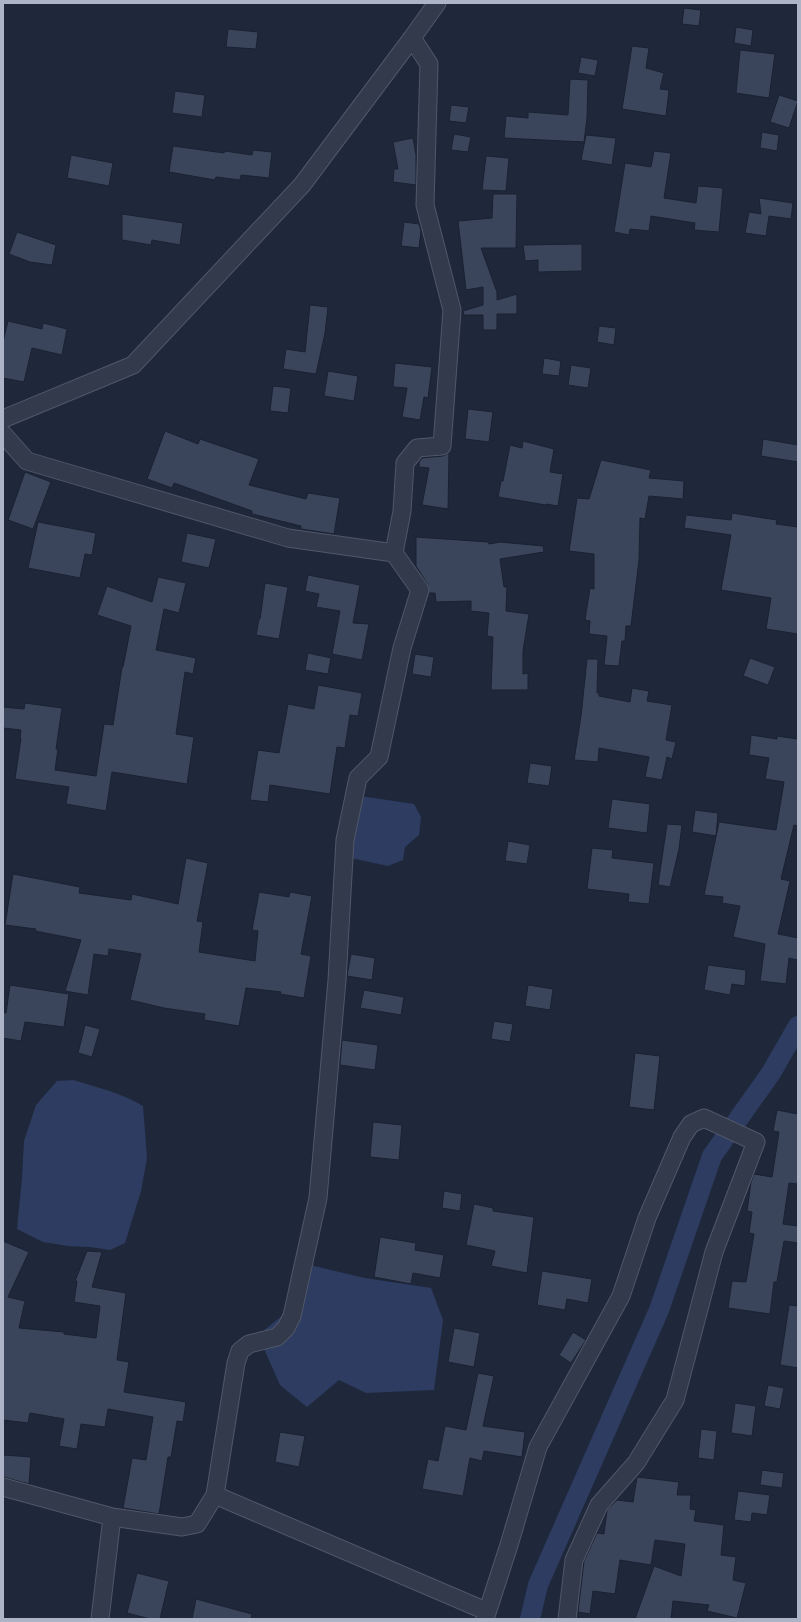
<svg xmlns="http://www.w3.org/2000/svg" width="801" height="1622" font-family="Overpass,sans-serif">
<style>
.water{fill:#2d3c60}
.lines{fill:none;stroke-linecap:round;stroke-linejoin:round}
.canal{stroke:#2d3c60;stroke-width:20}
.building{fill:#3a445b;stroke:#1a2132}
.street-casing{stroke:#505769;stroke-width:19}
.street{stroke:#333a4b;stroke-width:17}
</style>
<rect width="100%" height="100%" fill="#1f283b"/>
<path class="water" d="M 360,796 L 414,804 L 421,817 L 419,835 L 405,847 L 403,860 L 388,866 L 351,858 Z
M 73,1080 C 96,1087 122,1093 143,1106 L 147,1158 L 141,1191 L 125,1243 L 110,1250 L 90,1247 L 68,1246 L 43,1242 L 17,1229 L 22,1178 L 24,1141 L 36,1105 L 57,1081 Z
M 297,1262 L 365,1278 L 431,1288 L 443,1320 L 434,1390 L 366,1393 L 339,1380 L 307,1407 L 280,1385 L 258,1335 L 282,1316 L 290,1301 Z"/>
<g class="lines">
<path class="canal" d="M 530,1619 L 538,1585 L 659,1310 L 712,1156 L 771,1073 L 798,1026"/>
</g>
<path class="building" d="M 684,8 L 701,10 L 699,26 L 682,24 Z
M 736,27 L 753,30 L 751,46 L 734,43 Z
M 228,29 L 258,32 L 256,49 L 226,47 Z
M 632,46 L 649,48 L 646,68 L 664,73 L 660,89 L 669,90 L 666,116 L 622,109 Z
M 740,50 L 775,54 L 769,98 L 736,93 Z
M 581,57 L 598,60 L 595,76 L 578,73 Z
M 570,79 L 588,80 L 587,118 L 584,142 L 504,138 L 506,116 L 528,118 L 528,112 L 568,115 Z
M 175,91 L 205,95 L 202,117 L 172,113 Z
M 779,95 L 798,101 L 789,128 L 770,122 Z
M 451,105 L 469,107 L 466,123 L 449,121 Z
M 762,132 L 779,135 L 777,151 L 760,148 Z
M 454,134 L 471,137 L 468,152 L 451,150 Z
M 586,135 L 616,138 L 612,165 L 581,160 Z
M 413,138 L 416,155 L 416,185 L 393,182 L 394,169 L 398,169 L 393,142 Z
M 173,146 L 224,153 L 225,151 L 252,155 L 253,150 L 272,152 L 269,178 L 241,175 L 240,180 L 216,177 L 215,180 L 169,172 Z
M 654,151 L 671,153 L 664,198 L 696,203 L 698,186 L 723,188 L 719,232 L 694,230 L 695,223 L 651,216 L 649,231 L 630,229 L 629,235 L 614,232 L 625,163 L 651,167 Z
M 71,155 L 113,163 L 109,186 L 67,178 Z
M 486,156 L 509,158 L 506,191 L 482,190 Z
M 493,194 L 517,194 L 516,248 L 481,248 L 497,292 L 497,300 L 517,294 L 517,314 L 497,314 L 497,330 L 483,330 L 483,315 L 464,315 L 463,311 L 483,305 L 483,287 L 466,290 L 458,221 L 492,218 Z
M 759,198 L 793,203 L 791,219 L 769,216 L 766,236 L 745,233 L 749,212 L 761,214 Z
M 122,214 L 183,223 L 180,245 L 152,240 L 151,245 L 122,240 Z
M 404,222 L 419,224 L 421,231 L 419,248 L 401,246 Z
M 17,232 L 56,245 L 52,265 L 30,262 L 9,254 Z
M 582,244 L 582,271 L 538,272 L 538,260 L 525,261 L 523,245 Z
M 310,305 L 328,307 L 325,333 L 316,374 L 283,369 L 286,349 L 305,352 Z
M 8,321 L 42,329 L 43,323 L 67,329 L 62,355 L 32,348 L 24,382 L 3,378 L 3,342 Z
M 599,326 L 616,328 L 614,345 L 597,342 Z
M 544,358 L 561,361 L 559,376 L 542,374 Z
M 395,363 L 432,367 L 428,398 L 424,397 L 420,420 L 402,417 L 407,388 L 393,387 Z
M 571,365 L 591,368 L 588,388 L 568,385 Z
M 328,371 L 358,376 L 354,401 L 324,396 Z
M 273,386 L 291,388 L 288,413 L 270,411 Z
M 468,409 L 493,412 L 489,442 L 465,439 Z
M 165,431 L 198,444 L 200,439 L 259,459 L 249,485 L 306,499 L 308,493 L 340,498 L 334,534 L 301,529 L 301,526 L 252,514 L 252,511 L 174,483 L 172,488 L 147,479 Z
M 763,439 L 798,445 L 798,462 L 761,456 Z
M 523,441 L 554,449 L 550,472 L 563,474 L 558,506 L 546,504 L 546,505 L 498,497 L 501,481 L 503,481 L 510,445 L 522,448 Z
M 449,453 L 448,509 L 422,505 L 429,468 L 419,467 L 419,462 L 422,458 L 443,456 Z
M 601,460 L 651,470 L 649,478 L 684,481 L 683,499 L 649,496 L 645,519 L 640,518 L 639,560 L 631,626 L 626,626 L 625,641 L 622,641 L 619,666 L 604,665 L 607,636 L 589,634 L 590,621 L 585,620 L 590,588 L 594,589 L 594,554 L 569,551 L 577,498 L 589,499 Z
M 25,472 L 51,482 L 33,529 L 8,520 Z
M 732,513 L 777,520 L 776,524 L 798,527 L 798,634 L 766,629 L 771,598 L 721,590 L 731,535 L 684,528 L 686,515 L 731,520 Z
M 38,522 L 96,533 L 92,555 L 85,554 L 80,578 L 28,568 Z
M 187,533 L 216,539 L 209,568 L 181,562 Z
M 416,537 L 488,542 L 489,544 L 500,542 L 543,546 L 544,552 L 500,559 L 504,587 L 507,587 L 506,611 L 529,614 L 523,651 L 523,674 L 528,673 L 528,690 L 491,690 L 493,637 L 487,636 L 489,613 L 471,611 L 471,601 L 436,602 L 435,593 L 429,593 L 428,585 L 416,566 Z
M 308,575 L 360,585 L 353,623 L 369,624 L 362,660 L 332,654 L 340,611 L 316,607 L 319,594 L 305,591 Z
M 158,577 L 186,583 L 179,613 L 164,609 L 156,650 L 196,658 L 193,674 L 185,672 L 176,734 L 194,737 L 187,784 L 112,772 L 106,811 L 66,804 L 69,787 L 15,779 L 21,738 L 20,738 L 21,730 L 3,728 L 3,707 L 24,709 L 25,703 L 62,708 L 56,749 L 58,749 L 55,770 L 96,776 L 104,724 L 113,725 L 122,667 L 123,667 L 131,626 L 97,615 L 107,586 L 152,602 Z
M 265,583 L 288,587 L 279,639 L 256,635 L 259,619 L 260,619 Z
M 308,653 L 331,658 L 328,674 L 305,670 Z
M 415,654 L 434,657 L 431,677 L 412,674 Z
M 750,658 L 775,667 L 768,685 L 743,676 Z
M 587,659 L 598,659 L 597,693 L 599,693 L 599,696 L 630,702 L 632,688 L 649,691 L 647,701 L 672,705 L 666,740 L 676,742 L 672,759 L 667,757 L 662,780 L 645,777 L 649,757 L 599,748 L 598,762 L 574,760 L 581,716 Z
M 318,685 L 362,693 L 358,716 L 350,715 L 345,748 L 337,747 L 330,794 L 270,785 L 268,802 L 250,800 L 258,750 L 279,753 L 288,704 L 314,709 Z
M 751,735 L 777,739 L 777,736 L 798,739 L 798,826 L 794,825 L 781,879 L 790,881 L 778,934 L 798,938 L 798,960 L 789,958 L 786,984 L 760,981 L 765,944 L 733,937 L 740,906 L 722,903 L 723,897 L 704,895 L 719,822 L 776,830 L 784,782 L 765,779 L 769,758 L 749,755 Z
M 530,763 L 552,766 L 549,786 L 527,783 Z
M 612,799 L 650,804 L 647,833 L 608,828 Z
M 695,810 L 718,813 L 716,836 L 692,832 Z
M 667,824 L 682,825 L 679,849 L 670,887 L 658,885 Z
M 508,841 L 530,845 L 527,864 L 505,861 Z
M 592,848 L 613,850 L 612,858 L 654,863 L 649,904 L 628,902 L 629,894 L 587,889 Z
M 186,858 L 208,863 L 197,921 L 203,922 L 199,952 L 255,961 L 258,931 L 252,930 L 259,892 L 289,897 L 290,892 L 312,896 L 301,954 L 311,956 L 304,998 L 280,994 L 281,992 L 246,988 L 239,1026 L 204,1020 L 205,1014 L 164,1008 L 130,1000 L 141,954 L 109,949 L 108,956 L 94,954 L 88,995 L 65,991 L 81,940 L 35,931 L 36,929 L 5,925 L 13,874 L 80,887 L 79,893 L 131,900 L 132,894 L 178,904 Z
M 351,954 L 375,958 L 372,980 L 347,976 Z
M 708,965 L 746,970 L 745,986 L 732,984 L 730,995 L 704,990 Z
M 10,985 L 69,994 L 64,1027 L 25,1022 L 21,1041 L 3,1038 L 3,1012 L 6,1013 Z
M 528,985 L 553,989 L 550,1010 L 525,1006 Z
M 364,990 L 404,997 L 401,1015 L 360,1008 Z
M 494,1021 L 513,1024 L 510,1042 L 491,1039 Z
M 85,1025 L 100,1029 L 92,1057 L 78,1053 Z
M 342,1040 L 378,1045 L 375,1070 L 340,1065 Z
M 635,1053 L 660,1056 L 654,1110 L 629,1107 Z
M 777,1110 L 798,1114 L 798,1184 L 789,1183 L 783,1224 L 798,1226 L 798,1243 L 784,1241 L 777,1282 L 774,1282 L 770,1314 L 728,1308 L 732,1281 L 746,1282 L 754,1234 L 749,1233 L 752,1212 L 747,1211 L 751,1182 L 754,1174 L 772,1177 L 779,1132 L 773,1131 Z
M 373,1122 L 402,1125 L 399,1160 L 370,1157 Z
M 444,1191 L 462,1194 L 460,1211 L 442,1208 Z
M 474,1204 L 493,1208 L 493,1211 L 534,1217 L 527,1273 L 491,1266 L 495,1251 L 466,1245 Z
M 380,1237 L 416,1243 L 415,1250 L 444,1255 L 440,1278 L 413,1273 L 411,1284 L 374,1277 Z
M 3,1241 L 29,1252 L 8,1297 L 25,1301 L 19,1328 L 64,1332 L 64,1334 L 96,1338 L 100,1306 L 74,1302 L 77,1281 L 75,1281 L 87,1251 L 102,1252 L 92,1287 L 126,1293 L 117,1360 L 129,1362 L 124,1392 L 186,1402 L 183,1422 L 177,1421 L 171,1457 L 168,1457 L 159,1514 L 123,1508 L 132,1458 L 146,1460 L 153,1417 L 108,1409 L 105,1427 L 81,1424 L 77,1449 L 59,1446 L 64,1419 L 30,1413 L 28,1423 L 3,1420 Z
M 542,1271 L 592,1279 L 588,1303 L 567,1299 L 565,1310 L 537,1305 Z
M 789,1305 L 798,1306 L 798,1368 L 780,1365 Z
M 454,1328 L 480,1333 L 474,1367 L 448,1362 Z
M 573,1332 L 586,1340 L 571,1363 L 559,1355 Z
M 478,1373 L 494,1376 L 483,1426 L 525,1432 L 522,1457 L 484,1451 L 482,1461 L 470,1458 L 463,1496 L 422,1489 L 428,1459 L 438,1461 L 445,1426 L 466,1430 Z
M 768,1385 L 784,1388 L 780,1409 L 764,1406 Z
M 735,1403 L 756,1406 L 752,1436 L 731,1433 Z
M 701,1429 L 717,1431 L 714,1460 L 698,1458 Z
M 280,1432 L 305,1436 L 299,1467 L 275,1462 Z
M 3,1455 L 31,1457 L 29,1484 L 3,1477 Z
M 762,1470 L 784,1473 L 782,1488 L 760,1485 Z
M 637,1477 L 679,1482 L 677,1495 L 691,1495 L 690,1509 L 696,1510 L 694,1521 L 724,1525 L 721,1555 L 736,1557 L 733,1580 L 746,1583 L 737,1618 L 707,1611 L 709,1605 L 673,1601 L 671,1619 L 635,1619 L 654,1566 L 681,1576 L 685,1544 L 655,1540 L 651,1565 L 620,1560 L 615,1594 L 593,1591 L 590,1614 L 578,1612 L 584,1561 L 597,1533 L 604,1534 L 607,1510 L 617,1500 L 633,1502 Z
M 738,1491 L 770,1495 L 767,1515 L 752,1513 L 751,1522 L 734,1520 Z
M 137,1573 L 169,1581 L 160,1619 L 150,1619 L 127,1613 Z
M 196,1599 L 252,1614 L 251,1619 L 192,1619 Z"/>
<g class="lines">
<defs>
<path id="street" d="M 3,419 L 133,365 L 302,185 L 412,38 L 437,3
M 3,434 L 27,461 L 288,538 L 394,553 L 402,511 L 405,463 L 417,448 L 442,446 L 452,310 L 425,205 L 429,64 L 412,38
M 3,1487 L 112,1517
M 215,1495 L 486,1611
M 100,1619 L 112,1517 L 182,1527 L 197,1524 L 215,1495 L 236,1363 L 240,1351 L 249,1344 L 277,1337 L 286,1328 L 292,1316 L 318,1198 L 337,980 L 345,840 L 358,778 L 379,757 L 402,648 L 420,590 L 394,553
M 485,1619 L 509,1545 L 538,1447 L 621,1296 L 647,1218 L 682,1137 L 691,1124 L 704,1118 L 756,1142 L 714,1252 L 675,1400 L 636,1463 L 599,1505 L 574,1560 L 567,1619"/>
</defs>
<use href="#street" class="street-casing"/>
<use href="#street" class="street"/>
</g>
<rect width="801" height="1622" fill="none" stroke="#adb4c8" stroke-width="8"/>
</svg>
